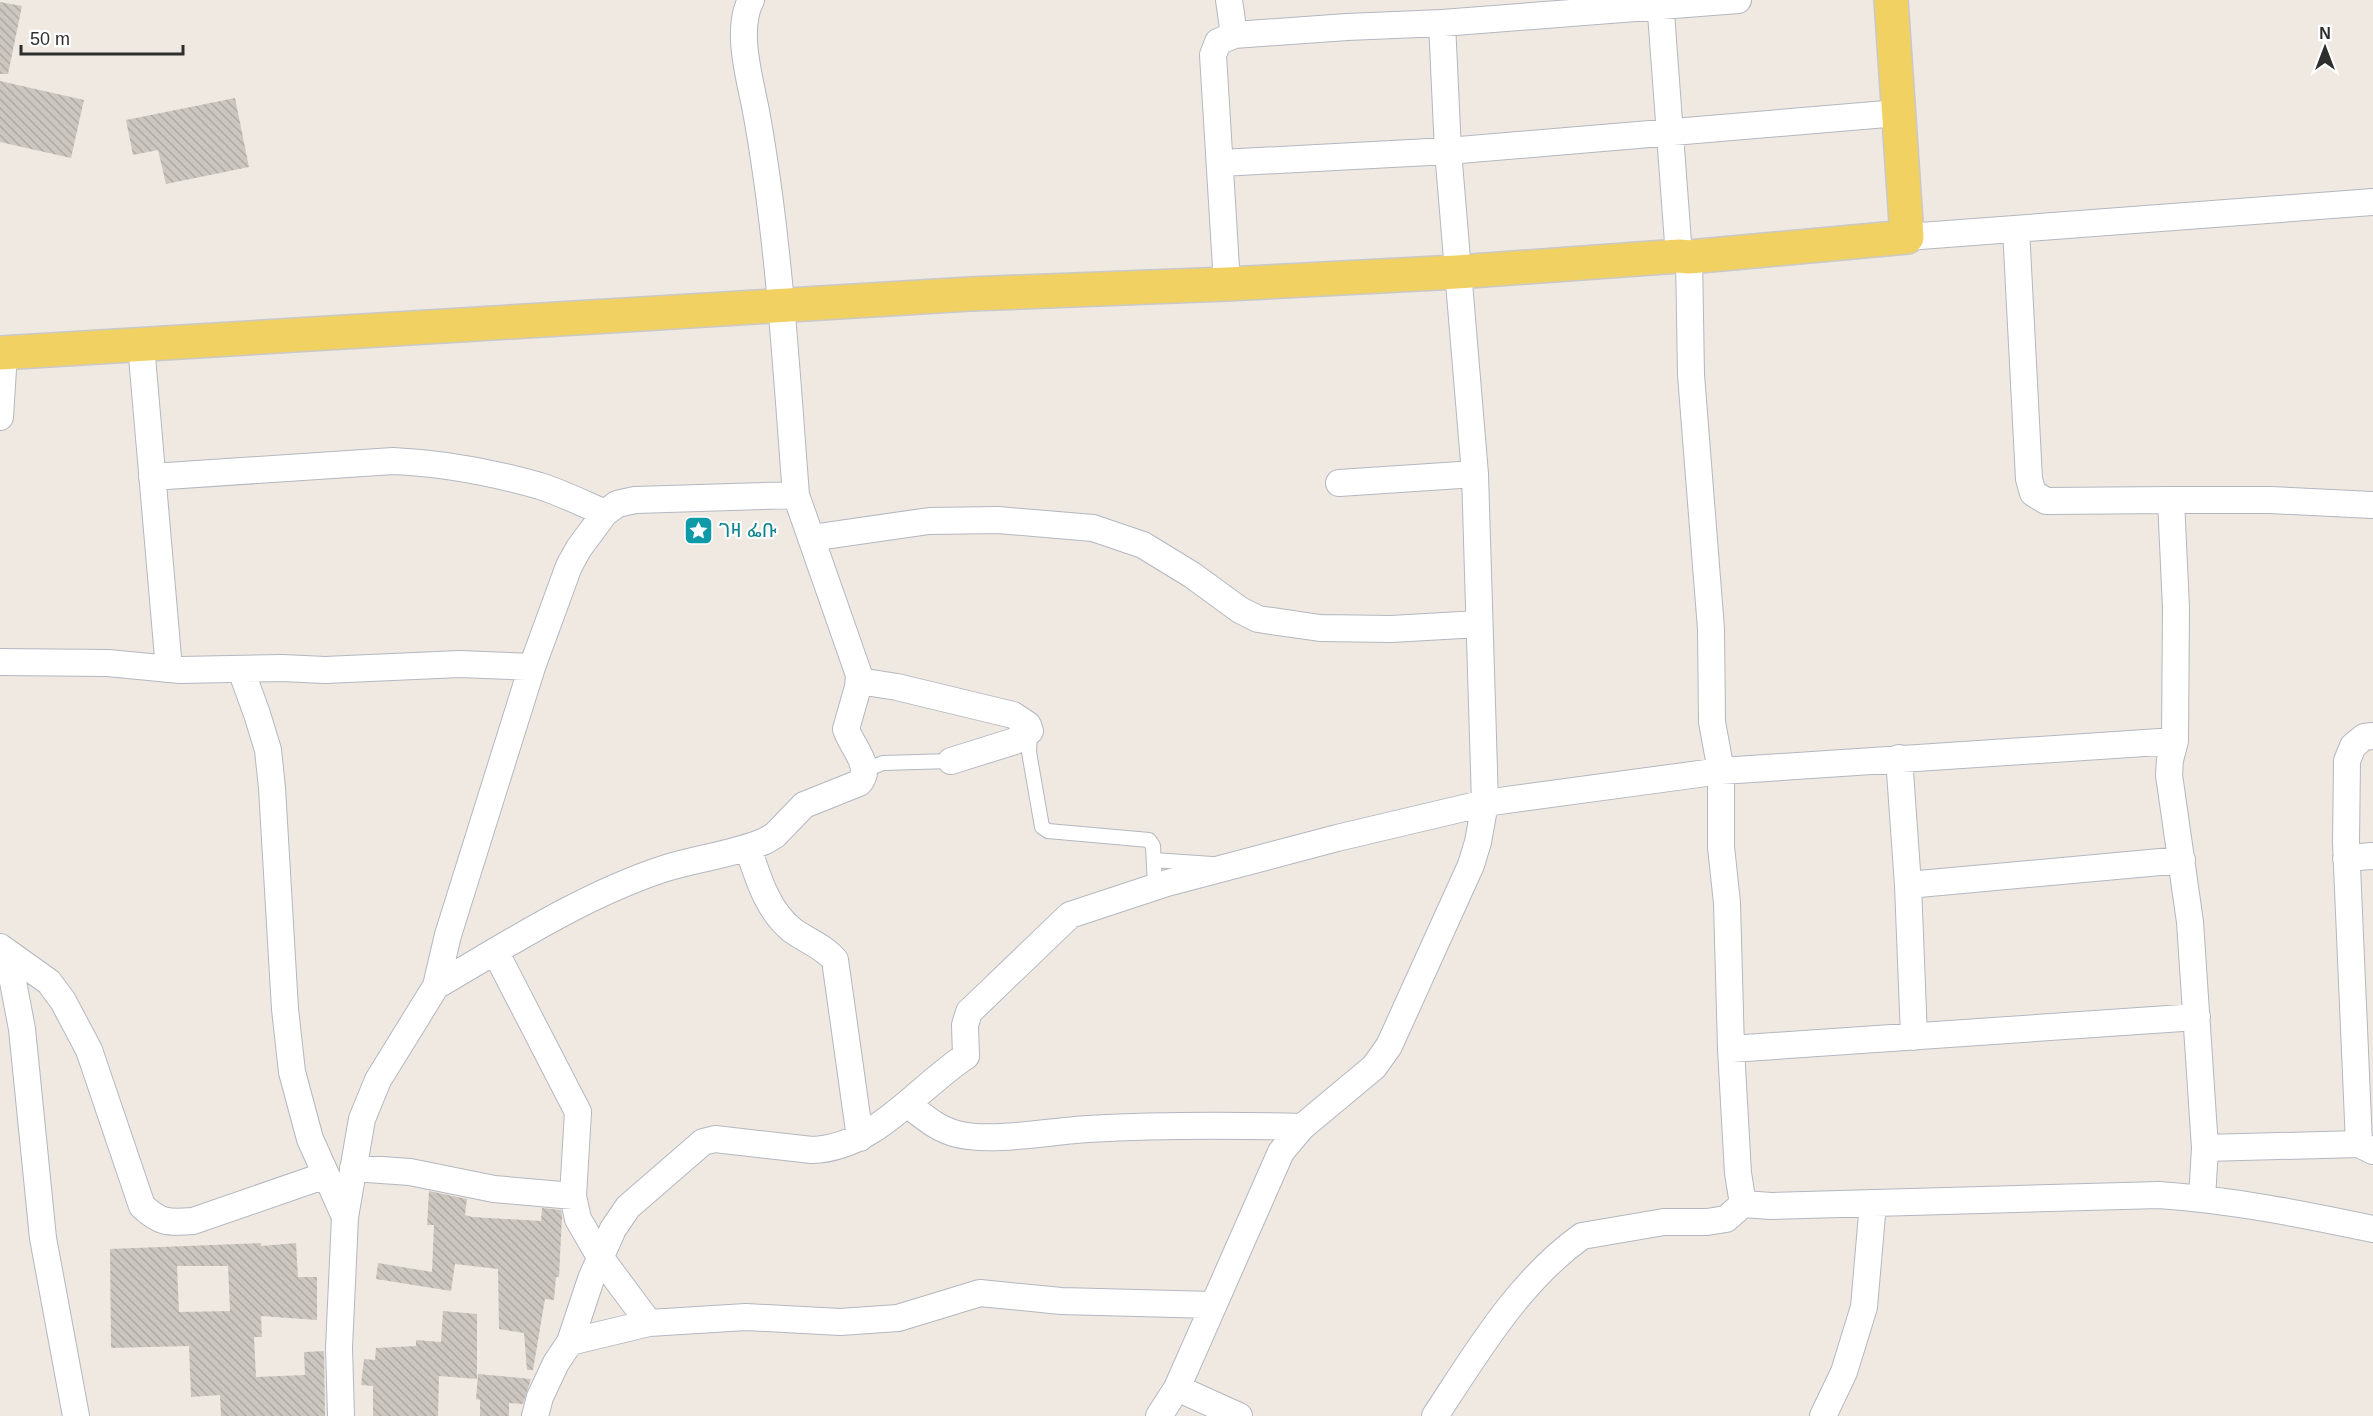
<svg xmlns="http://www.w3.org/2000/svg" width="2373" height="1416" font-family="Arial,'Noto Sans Ethiopic',sans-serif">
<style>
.building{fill:url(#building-back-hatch);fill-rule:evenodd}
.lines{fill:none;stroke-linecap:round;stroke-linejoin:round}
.service-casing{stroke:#b4b7c1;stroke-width:16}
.minor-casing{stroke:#b4b7c1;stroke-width:28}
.primary-casing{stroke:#c9c9c9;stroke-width:36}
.service{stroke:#fff;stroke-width:14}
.minor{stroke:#fff;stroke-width:26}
.primary{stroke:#f2d163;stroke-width:33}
.labels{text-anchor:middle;stroke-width:4.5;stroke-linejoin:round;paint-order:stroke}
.culture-label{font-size:20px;fill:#0d838f;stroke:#fff;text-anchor:start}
</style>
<defs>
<pattern id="building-back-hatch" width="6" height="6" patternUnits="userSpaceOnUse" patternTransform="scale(1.5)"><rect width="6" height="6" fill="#cbc7bf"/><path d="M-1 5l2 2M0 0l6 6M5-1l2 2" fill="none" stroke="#afaba4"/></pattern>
</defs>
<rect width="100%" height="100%" fill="#efe9e1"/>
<path class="building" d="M 0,2 L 22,6 L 8,74 L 0,74 Z
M 0,81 L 84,100 L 71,158 L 0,142 Z
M 235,98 L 249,167 L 166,184 L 158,150 L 133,155 L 126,120 Z
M 429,1191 L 467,1199 L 465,1215 L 472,1217 L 541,1221 L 542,1208 L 561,1210 L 562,1217 L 559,1277 L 556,1277 L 554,1300 L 545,1299 L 533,1370 L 527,1370 L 524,1333 L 499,1329 L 498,1269 L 455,1264 L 451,1291 L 376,1279 L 378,1263 L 432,1272 L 434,1225 L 427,1225 Z
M 261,1243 L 261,1246 L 296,1243 L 298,1277 L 317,1277 L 317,1320 L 261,1316 L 262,1337 L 254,1337 L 256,1377 L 305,1375 L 304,1352 L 324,1351 L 325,1416 L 221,1416 L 220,1395 L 191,1397 L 189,1346 L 111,1348 L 110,1249 ZM 177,1266 L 228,1266 L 230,1311 L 179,1312 Z
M 443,1311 L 477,1314 L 477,1379 L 439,1376 L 438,1416 L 373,1416 L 373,1386 L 361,1385 L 364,1359 L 375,1360 L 376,1348 L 416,1346 L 416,1340 L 441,1342 Z
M 478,1374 L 531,1379 L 523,1404 L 509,1403 L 509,1416 L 480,1416 L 480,1400 L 476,1399 Z"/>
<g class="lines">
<defs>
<path id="service" d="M 1030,731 L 1029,752 L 1042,827 L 1048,831 L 1149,840 L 1153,846 L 1155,887
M 865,770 L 883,763 L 951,761
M 1154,860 L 1212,864"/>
<path id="minor" d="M 1229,0 L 1234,35
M 1660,0 L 1679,256
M 1221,163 L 1448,151 L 1898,113
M 2016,229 L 2029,479 L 2033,493 L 2046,501 L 2171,500 L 2176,608 L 2175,741 L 2170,760 L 2169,775 L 2190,922 L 2205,1148 L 2202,1198
M 1907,237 L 2373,202
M 1689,257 L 1691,375 L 1711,629 L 1712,722 L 1721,771 L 1721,847 L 1727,903 L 1731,1049 L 1738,1173 L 1743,1204 L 1771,1206 L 2159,1195 C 2231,1200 2302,1214 2373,1229
M 1227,284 L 1213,55 L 1218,42 L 1234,35 L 1347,27 L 1442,23 L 1738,0
M 141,345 L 169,669
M 0,417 L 4,353
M 152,477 L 393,461 C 441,463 494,473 540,486 C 562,493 584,504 605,513
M 1339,483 L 1475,474
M 2171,500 L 2270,500 L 2373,505
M 811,538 L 929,521 L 998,520 L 1093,528 L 1143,545 L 1192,575 L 1240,610 L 1258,619 L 1320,628 L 1391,629 L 1479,624
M 0,662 L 108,663 L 180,670 L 282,668 L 325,670 L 460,664 L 532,667
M 241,670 L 257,714 L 268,750 L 272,788 L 285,1009 L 292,1072 L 310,1139 L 345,1217
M 859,681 L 897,687 L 1013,715 L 1028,725 L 1030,731 L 1015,741 L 951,761
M 2373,736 L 2364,737 L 2353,746 L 2347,761 L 2346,843 L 2359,1144 L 2373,1151
M 1899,758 L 1908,885 L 1914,1037
M 748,848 C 758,877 767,910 792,930 C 807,941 823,946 835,960 L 860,1138
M 2346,858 L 2373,856
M 1908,885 L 2182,860
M 0,947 L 49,982 L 63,1001 L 89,1050 L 142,1206 C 160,1223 168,1223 193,1221 L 326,1175
M 0,947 L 10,966 L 22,1029 L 43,1238 L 76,1416
M 495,951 L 578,1112 L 573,1196 L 578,1219 L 600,1257 L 649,1323
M 436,986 C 510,943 582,896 663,869 C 697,858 732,855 765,841 L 775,835 L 804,805 L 859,783 C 874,767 851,746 846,729 L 858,687 L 859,675 L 796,495
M 1731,1049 L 2197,1017
M 907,1104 C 923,1116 937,1129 957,1134 C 992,1143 1051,1131 1088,1129 C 1160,1125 1231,1125 1302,1127
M 2205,1148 L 2359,1144
M 353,1168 L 410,1172 L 494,1189 L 573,1196
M 570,1342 L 649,1323 L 746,1317 L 840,1322 L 898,1318 L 980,1293 L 1061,1301 L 1213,1305
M 1177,1388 L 1239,1416
M 341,1416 L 339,1348 L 345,1217 L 362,1119 L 378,1080 L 436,986 L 448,935 L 532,667 L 569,566 L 579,548 L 605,513 L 617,504 L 635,500 L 796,495 C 786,367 779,237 756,111 C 750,79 735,30 751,0
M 535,1416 L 540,1397 L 556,1363 L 570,1342 L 591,1279 L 613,1229 L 628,1207 L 703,1142 L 715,1139 L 812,1150 C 875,1148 917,1088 966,1056 L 965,1025 L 969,1012 L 1070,915 L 1167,883 L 1337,838 L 1485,803 L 1721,771 L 2175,741
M 1159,1416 L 1177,1388 L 1281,1152 L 1302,1127 L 1374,1067 L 1389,1046 L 1471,865 L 1478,842 L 1485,803 L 1475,474 L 1448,151 L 1442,23
M 1435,1416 C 1477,1352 1519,1281 1582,1236 L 1664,1222 L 1707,1222 L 1726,1219 L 1743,1204
M 1823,1416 L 1844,1372 L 1864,1307 L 1873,1203"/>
<path id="primary" d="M 0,353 L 970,294 L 1227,284 L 1457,272 L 1679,256 L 1689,257 L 1907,237 L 1891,0"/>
</defs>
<use href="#service" class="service-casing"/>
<use href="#minor" class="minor-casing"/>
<use href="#primary" class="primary-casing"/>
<use href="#service" class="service"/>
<use href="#minor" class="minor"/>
<use href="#primary" class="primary"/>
</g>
<defs>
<symbol id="sight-square" viewBox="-11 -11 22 22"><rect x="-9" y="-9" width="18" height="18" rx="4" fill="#0f9aa8" stroke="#fff"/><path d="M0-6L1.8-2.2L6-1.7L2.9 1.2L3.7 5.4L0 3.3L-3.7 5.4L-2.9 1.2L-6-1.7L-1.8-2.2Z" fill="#fff"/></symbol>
</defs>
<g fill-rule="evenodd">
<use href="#sight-square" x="682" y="514" width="33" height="33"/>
</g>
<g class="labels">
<g class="culture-label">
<text x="719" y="537">ገዛ ፌቡ</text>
</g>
</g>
<g transform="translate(2325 48)" stroke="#ffffff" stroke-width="4.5" paint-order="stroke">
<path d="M0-4.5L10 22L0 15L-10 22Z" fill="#2e2e2e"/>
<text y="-9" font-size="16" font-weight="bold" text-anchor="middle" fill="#2e2e2e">N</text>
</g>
<path d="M21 45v9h162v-9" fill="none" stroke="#2e2e2e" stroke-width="3"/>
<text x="30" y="45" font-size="18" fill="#2e2e2e" stroke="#ffffff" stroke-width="4.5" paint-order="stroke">50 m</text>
</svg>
